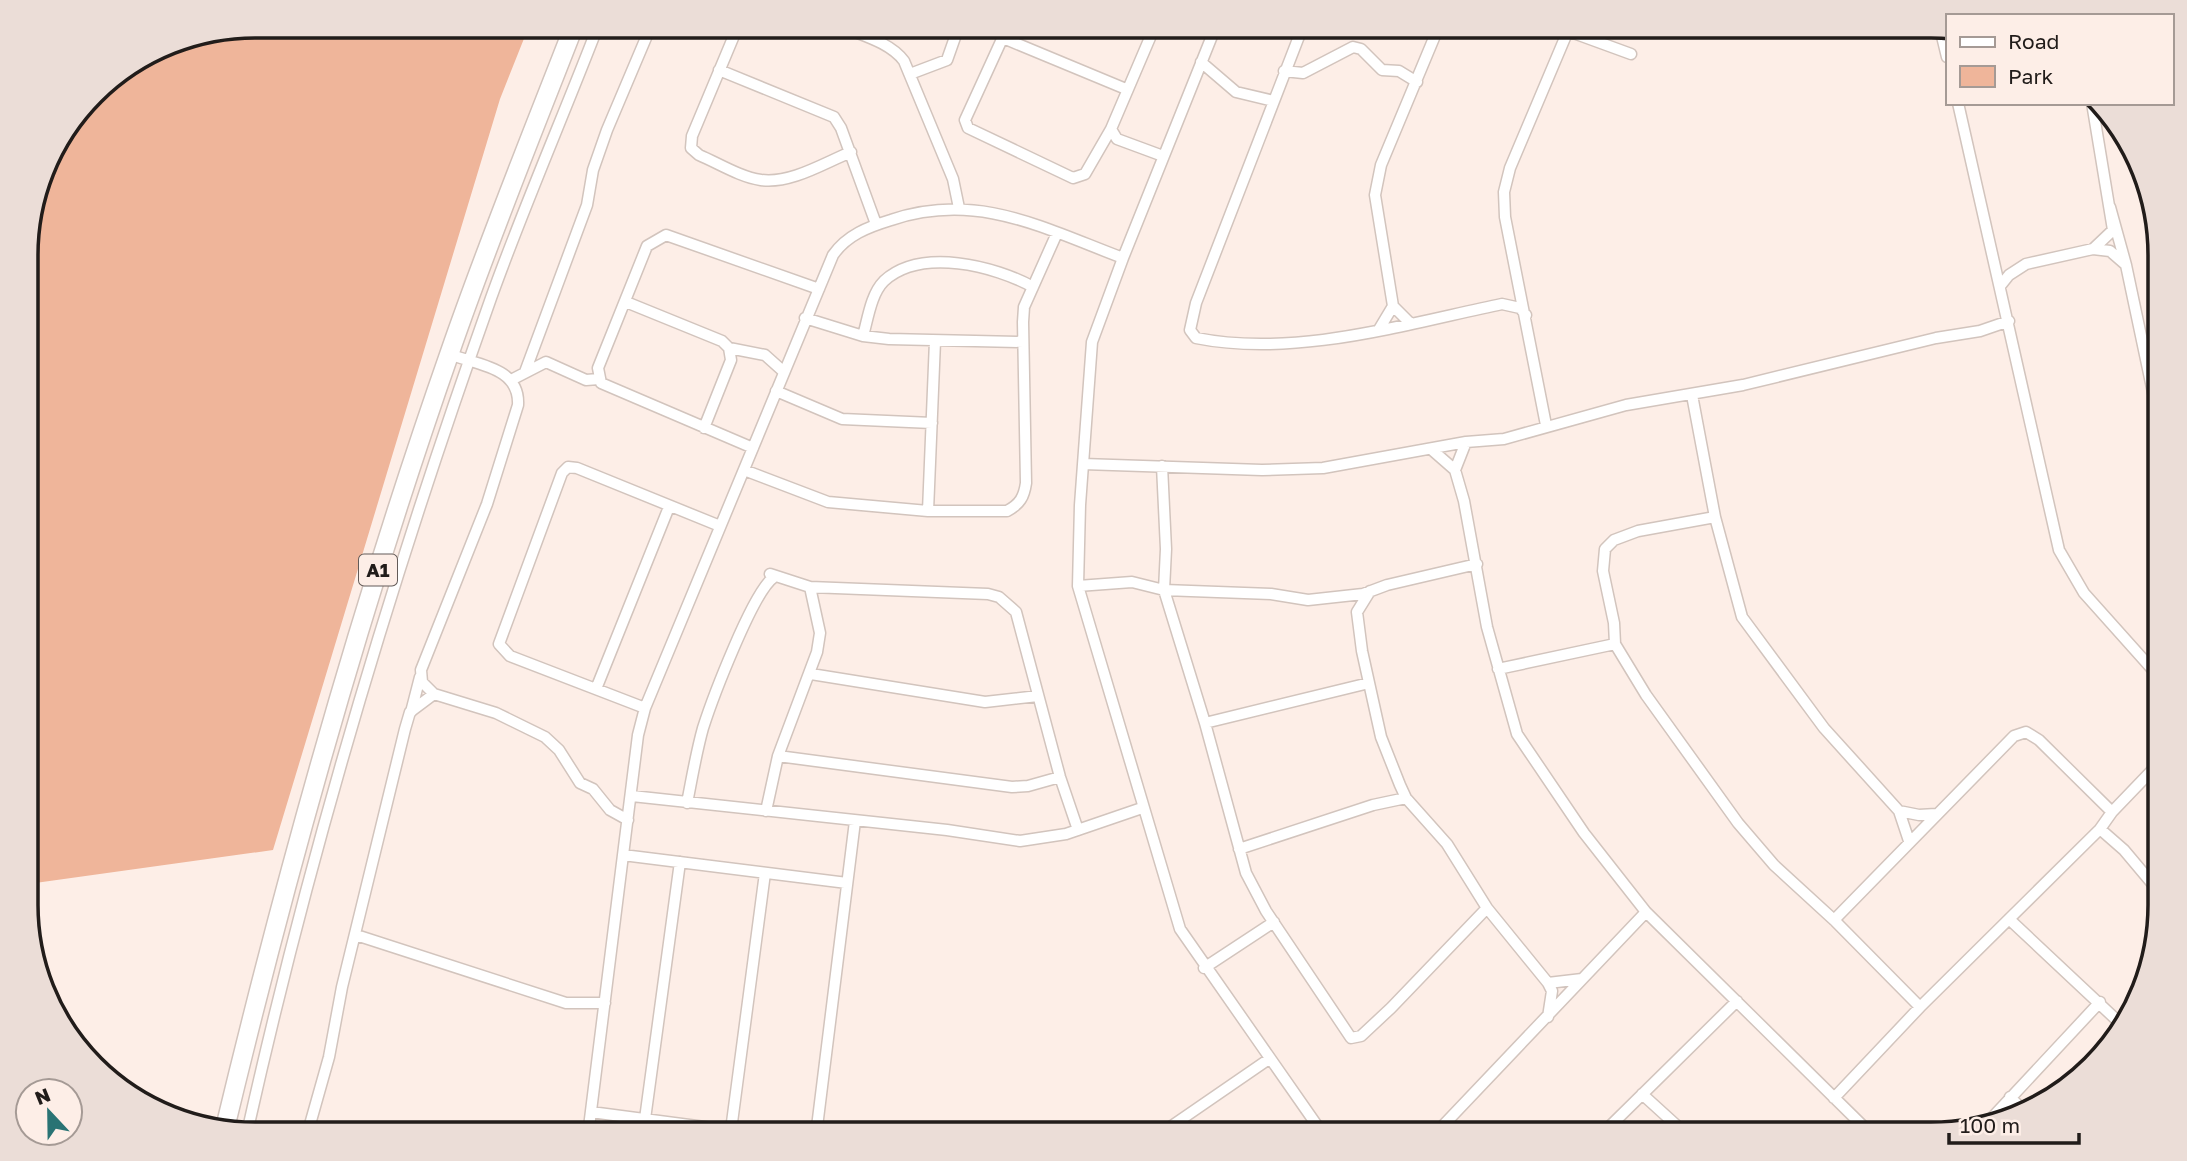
<svg xmlns="http://www.w3.org/2000/svg" width="2187" height="1161" font-family="'Golos Text',sans-serif">
<style>
.green{fill:#efb59a}
.lines{fill:none;stroke-linecap:round;stroke-linejoin:round}
.street-casing{stroke:#d2c4bd;stroke-width:13}
.highway-casing{stroke:#d2c4bd;stroke-width:21}
.street{stroke:#fff;stroke-width:10}
.highway{stroke:#fff;stroke-width:18}
.labels{text-anchor:middle;stroke-width:6;stroke-linejoin:round;paint-order:stroke}
.shield{fill:#fdeee7;stroke:#635b58;stroke-width:2}
.shield-label{font-size:19px;font-weight:bold;fill:#211c1a}
.rim{fill:none;stroke:#211c1a;stroke-width:3.5}
</style>
<rect width="100%" height="100%" fill="#fdeee7"/>
<path class="green" d="M 255,26 L 529,26 L 500,99 L 273,850 L 28,884 L 27,240 L 50,154 L 104,83 L 168,44 Z"/>
<g class="lines">
<defs>
<path id="street" d="M 738,26 L 692,136 L 691,148 L 699,155 C 718,163 740,177 761,180 C 791,184 824,163 851,152
M 840,26 C 861,35 890,42 904,61 L 953,179 L 959,208
M 1008,26 L 965,120 L 968,128 L 1073,178 L 1085,174 L 1111,129
M 1155,26 L 1111,129 L 1117,139 L 1163,156
M 1216,26 L 1123,258 L 1092,342 L 1080,505 L 1078,586 L 1180,929 L 1323,1134
M 1303,26 L 1196,303 L 1190,330 L 1196,338 C 1295,358 1406,324 1502,304 L 1520,308 L 1526,315
M 1940,28 L 1947,57
M 1568,31 L 1631,54
M 1003,38 L 1126,89
M 1201,62 L 1236,92 L 1274,101
M 719,70 L 834,117 L 841,128 L 876,224
M 1284,71 L 1303,73 L 1353,47 L 1361,49 L 1382,70 L 1399,71 L 1417,82
M 910,74 L 947,60 L 959,26
M 1958,103 L 2059,550 L 2084,593 L 2160,678
M 2092,103 L 2113,230 L 2093,249
M 2110,207 L 2126,265 L 2159,421
M 2001,285 L 2009,275 L 2026,264 L 2093,249 L 2110,251 L 2125,264
M 626,302 L 722,341 L 729,348 L 731,360 L 704,428
M 805,318 L 863,336 L 889,339 L 1023,342
M 1410,323 L 1393,306 L 1375,195 L 1381,165 L 1439,26
M 1378,331 L 1393,306
M 863,336 C 868,318 871,294 884,281 C 921,247 995,266 1033,287
M 729,348 L 765,355 L 784,372
M 449,354 C 477,365 520,367 518,405 L 487,504 L 421,670 L 422,682 L 434,694 L 496,713 L 545,737 L 559,750 L 580,783 L 593,789 L 610,810 L 628,820
M 525,372 L 587,205 L 593,170 L 607,130 L 651,26
M 513,379 L 546,362 L 586,380 L 599,379
M 776,391 L 842,419 L 932,423
M 1692,395 L 1715,517 L 1742,617 L 1824,728 L 1899,811 L 1909,841
M 1546,425 L 1505,217 L 1504,192 L 1510,168 L 1570,26
M 753,448 L 601,383 L 598,368 L 647,246 L 666,235 L 819,289
M 1431,449 L 1455,470 L 1464,501 L 1487,627 L 1517,734 L 1584,833 L 1646,912 L 1871,1134
M 1083,464 L 1262,470 L 1323,468 L 1466,442 L 1504,439 L 1626,405 L 1743,385 L 1936,338 L 1980,331 L 2009,321
M 1162,466 L 1166,549 L 1164,590 L 1205,723 L 1246,873 L 1266,911 L 1351,1038 L 1361,1036 L 1391,1008 L 1487,908
M 744,470 L 828,502 L 928,511 L 1007,511 C 1020,504 1024,497 1026,483 L 1023,322 L 1024,307 L 1057,233
M 1455,470 L 1466,442
M 928,511 L 935,341
M 1715,517 L 1638,531 L 1614,540 L 1605,549 L 1603,571 L 1614,623 L 1615,644 L 1646,695 L 1738,823 L 1774,865 L 1834,920 L 1920,1007
M 1078,586 L 1132,582 L 1164,590 L 1271,594 L 1308,600 L 1363,594 L 1387,585 L 1477,564
M 1370,591 L 1357,612 L 1362,651 L 1381,737 L 1400,785 L 1406,798 L 1447,844 L 1487,908 L 1548,983 L 1552,991 L 1548,1017
M 1498,669 L 1615,644
M 811,674 L 985,702 L 1038,696
M 596,689 L 669,507
M 645,708 L 510,656 L 499,644 L 562,473 L 568,467 L 577,468 L 720,526
M 411,712 L 420,677
M 1205,723 L 1369,683
M 778,756 L 1012,787 L 1028,786 L 1060,777
M 632,796 L 947,830 L 1020,841 L 1066,834 L 1142,808
M 687,803 C 692,778 696,753 703,728 C 712,700 753,591 774,577 L 770,574 L 810,587 L 988,594 L 999,597 L 1016,612 L 1060,777 L 1078,830
M 766,811 L 778,756 L 817,652 L 820,633 L 810,587
M 1899,811 L 1919,815 L 1936,814
M 2100,829 L 2124,850 L 2161,894
M 1239,849 L 1373,805 L 1406,798
M 623,855 L 847,883
M 2009,919 L 2122,1025
M 1834,920 L 2014,736 L 2026,732 L 2039,740 L 2112,812
M 356,935 L 566,1003 L 605,1003
M 1204,968 L 1274,922
M 1548,983 L 1582,979
M 1642,1094 L 1686,1134
M 2010,1097 L 2022,1109
M 1834,1098 L 1920,1007 L 2100,829 L 2112,812 L 2160,762
M 591,1112 L 765,1135
M 645,1119 L 680,862
M 1990,1120 L 2100,1002
M 731,1130 L 765,873
M 247,1133 C 310,850 394,571 491,298 C 524,206 563,117 598,26
M 1160,1134 L 1269,1059
M 1435,1134 L 1646,912
M 1602,1134 L 1737,1001
M 307,1135 L 329,1057 L 342,987 L 405,729 L 410,712 L 434,694
M 588,1135 L 638,735 L 645,708 L 833,255 C 847,235 868,227 891,220 C 977,191 1043,228 1123,258
M 816,1135 L 855,821"/>
<path id="highway" d="M 225,1128 C 288,866 361,606 450,352 C 488,242 532,134 574,26"/>
</defs>
<use href="#street" class="street-casing"/>
<use href="#highway" class="highway-casing"/>
<use href="#street" class="street"/>
<use href="#highway" class="highway"/>
</g>
<g class="labels">
<rect class="shield" x="359" y="554.5" width="38" height="31" rx="5"/>
<g class="shield-label">
<text x="378" y="577">A1</text>
</g>
</g>
<path d="M0 0H2187V1161H0ZM255 38H1931A217 217 0 0 1 2148 255V905A217 217 0 0 1 1931 1122H255A217 217 0 0 1 38 905V255A217 217 0 0 1 255 38Z" fill="#ebddd7" fill-rule="evenodd"/>
<path class="rim" d="M255 38H1931A217 217 0 0 1 2148 255V905A217 217 0 0 1 1931 1122H255A217 217 0 0 1 38 905V255A217 217 0 0 1 255 38Z"/>
<rect x="1946" y="14" width="228" height="91" fill="#fdeee7" stroke="#a59a95" stroke-width="2"/>
<rect x="1960" y="37" width="35" height="10" fill="#ffffff" stroke="#a59a95" stroke-width="2"/>
<text x="2008" y="49" font-size="21" fill="#211c1a">Road</text>
<rect x="1960" y="66" width="35" height="21" fill="#efb59a" stroke="#a59a95" stroke-width="2"/>
<text x="2008" y="84" font-size="21" fill="#211c1a">Park</text>
<g transform="translate(49 1112) rotate(338)"><circle r="33" fill="#fdeee7" stroke="#a59a95" stroke-width="2"/>
<path d="M0-5L12 26L0 18L-12 26Z" fill="#297374"/>
<text y="-10" font-size="19" font-weight="bold" text-anchor="middle" fill="#211c1a">N</text>
</g>
<path d="M1949 1133v10h130v-10" fill="none" stroke="#211c1a" stroke-width="3.5"/>
<text x="1960" y="1133" font-size="21" fill="#211c1a" stroke="#fdeee7" stroke-width="5" paint-order="stroke">100 m</text>
</svg>
